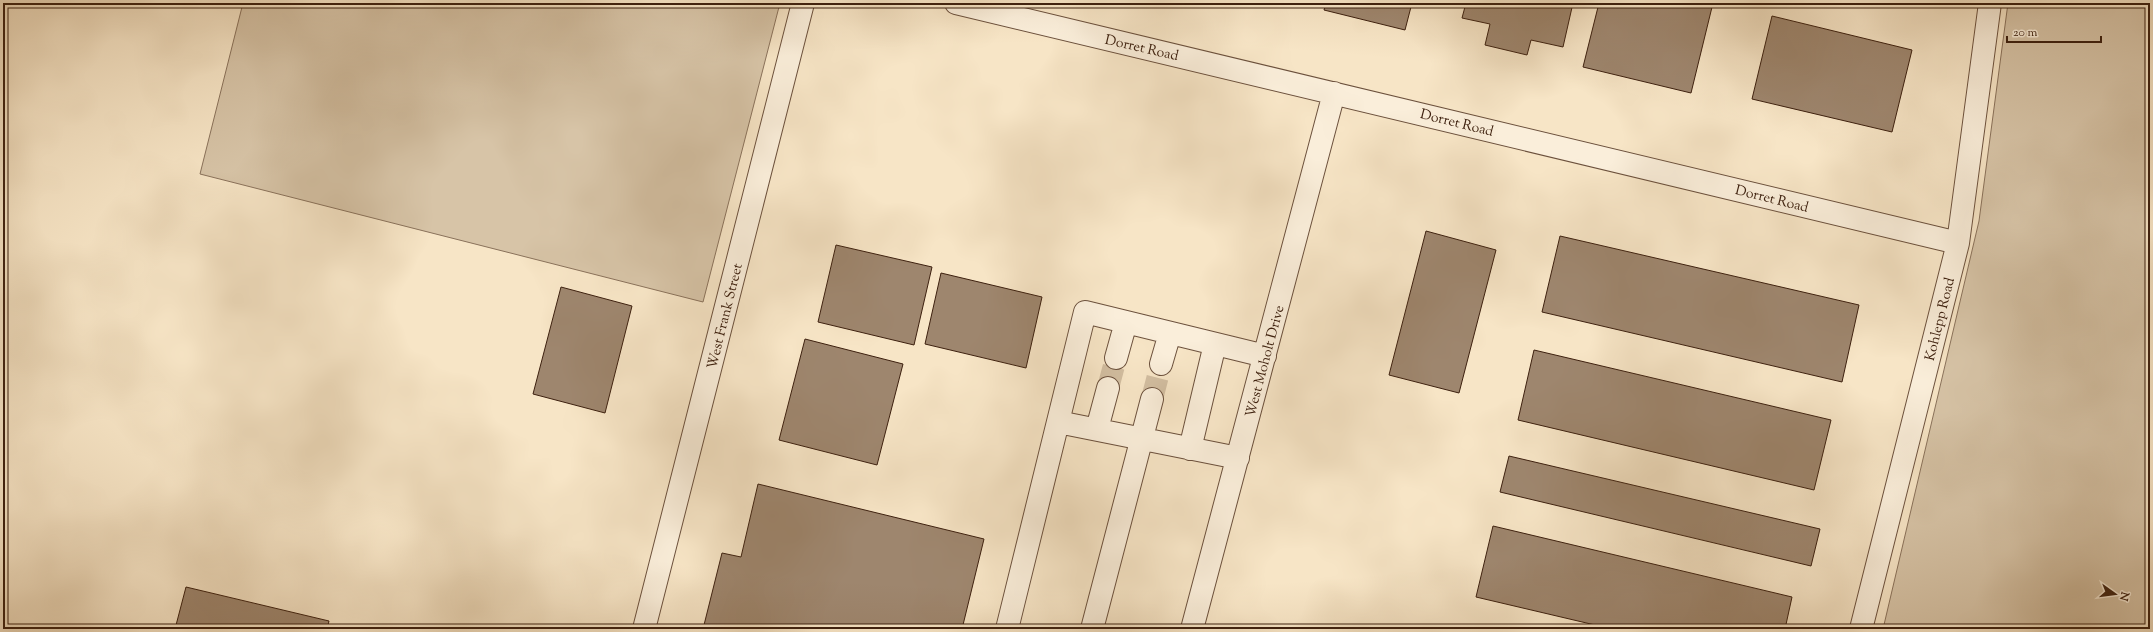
<svg xmlns="http://www.w3.org/2000/svg" width="2153" height="632" font-family="'Sorts Mill Goudy',serif">
<style>
.green{fill:#d7c4a7;stroke:#8a725b}
.building{fill:#9e866e;stroke:#3d200f}
.lines{fill:none;stroke-linecap:round;stroke-linejoin:round}
.minor-tunnel{stroke:#d2bea1;stroke-width:22;stroke-dasharray:22 11;stroke-linecap:butt}
.minor-casing{stroke:#6c513d;stroke-width:24}
.minor{stroke:#faeeda;stroke-width:22}
.labels{text-anchor:middle;stroke-width:3;stroke-linejoin:round;paint-order:stroke}
.street-label{font-size:14px;fill:#3d200f;stroke:#faeeda}
</style>
<rect width="100%" height="100%" fill="#f7e5c6"/>
<filter id="stains"><feTurbulence type="fractalNoise" baseFrequency=".005" numOctaves="4"/><feColorMatrix values="0 0 0 0 .2 0 0 0 0 .09 0 0 0 0 .02 0 0 0 .5 -.17"/></filter>
<radialGradient id="worn" r=".72"><stop offset=".6" stop-color="#630" stop-opacity="0"/><stop offset="1" stop-color="#630" stop-opacity=".3"/></radialGradient>
<path class="green" d="M 243,3 L 780,3 L 703,302 L 200,174 Z
M 2008,3 L 2150,3 L 2150,629 L 1883,629 L 1979,221 Z"/>
<path class="building" d="M 1326,3 L 1412,3 L 1405,30 L 1324,10 Z
M 1466,3 L 1573,3 L 1563,47 L 1531,40 L 1527,55 L 1485,45 L 1490,24 L 1462,18 Z
M 1599,3 L 1675,3 L 1684,5 L 1685,3 L 1713,3 L 1691,93 L 1583,67 Z
M 1772,16 L 1912,50 L 1892,132 L 1752,99 Z
M 1426,231 L 1496,250 L 1459,393 L 1389,375 Z
M 1560,236 L 1859,305 L 1842,382 L 1542,312 Z
M 836,245 L 932,267 L 914,345 L 818,322 Z
M 941,273 L 1042,297 L 1026,368 L 925,344 Z
M 561,287 L 632,306 L 605,413 L 533,394 Z
M 805,339 L 903,364 L 877,465 L 779,440 Z
M 1534,350 L 1831,420 L 1814,490 L 1518,420 Z
M 1509,456 L 1820,529 L 1811,566 L 1500,492 Z
M 758,484 L 984,539 L 962,629 L 703,629 L 722,553 L 741,557 Z
M 1493,526 L 1792,597 L 1785,629 L 1612,629 L 1476,597 Z
M 186,587 L 329,621 L 327,629 L 175,629 Z"/>
<g class="lines">
<path class="minor-tunnel" d="M 1108,388 L 1116,358
M 1152,399 L 1161,364"/>
<defs>
<path id="minor" d="M 956,3 L 1958,243
M 1116,358 L 1126,322
M 1161,364 L 1170,333
M 1058,422 L 1238,458
M 1097,429 L 1108,388
M 1190,449 L 1215,344
M 644,629 L 803,3
M 1007,629 L 1085,312 L 1265,356
M 1092,629 L 1152,399
M 1192,629 L 1334,93
M 1861,629 L 1958,243 L 1990,3"/>
</defs>
<use href="#minor" class="minor-casing"/>
<use href="#minor" class="minor"/>
</g>
<g class="labels">
<g class="street-label">
<text transform="translate(1142 47) rotate(13)" y="5">Dorret Road</text>
<text transform="translate(1457 122) rotate(14)" y="5">Dorret Road</text>
<text transform="translate(1772 198) rotate(14)" y="5">Dorret Road</text>
<text transform="translate(724 316) rotate(-76)" y="5">West Frank Street</text>
<text transform="translate(1939 319) rotate(-76)" y="5">Kohlepp Road</text>
<text transform="translate(1264 361) rotate(-75)" y="5">West Moholt Drive</text>
</g>
</g>
<rect width="2153" height="632" fill="none" stroke="#f7e5c6" stroke-width="16"/>
<rect x="4" y="4" width="2145" height="624" fill="none" stroke="#3d200f" stroke-width="2"/>
<rect x="8" y="8" width="2137" height="616" fill="none" stroke="#3d200f"/>
<g transform="translate(2115 594) rotate(104)" stroke="#faeeda" stroke-width="3" paint-order="stroke">
<path d="M0-3L7 15L0 10L-7 15Z" fill="#3d200f"/>
<text y="-6" font-size="11" font-weight="bold" text-anchor="middle" fill="#3d200f">N</text>
</g>
<path d="M2007 36v6h94v-6" fill="none" stroke="#3d200f" stroke-width="2"/>
<text x="2013" y="36" font-size="12" fill="#3d200f" stroke="#faeeda" stroke-width="3" paint-order="stroke">20 m</text>
<rect width="100%" height="100%" filter="url(#stains)"/>
<rect width="100%" height="100%" fill="url(#worn)"/>
</svg>
